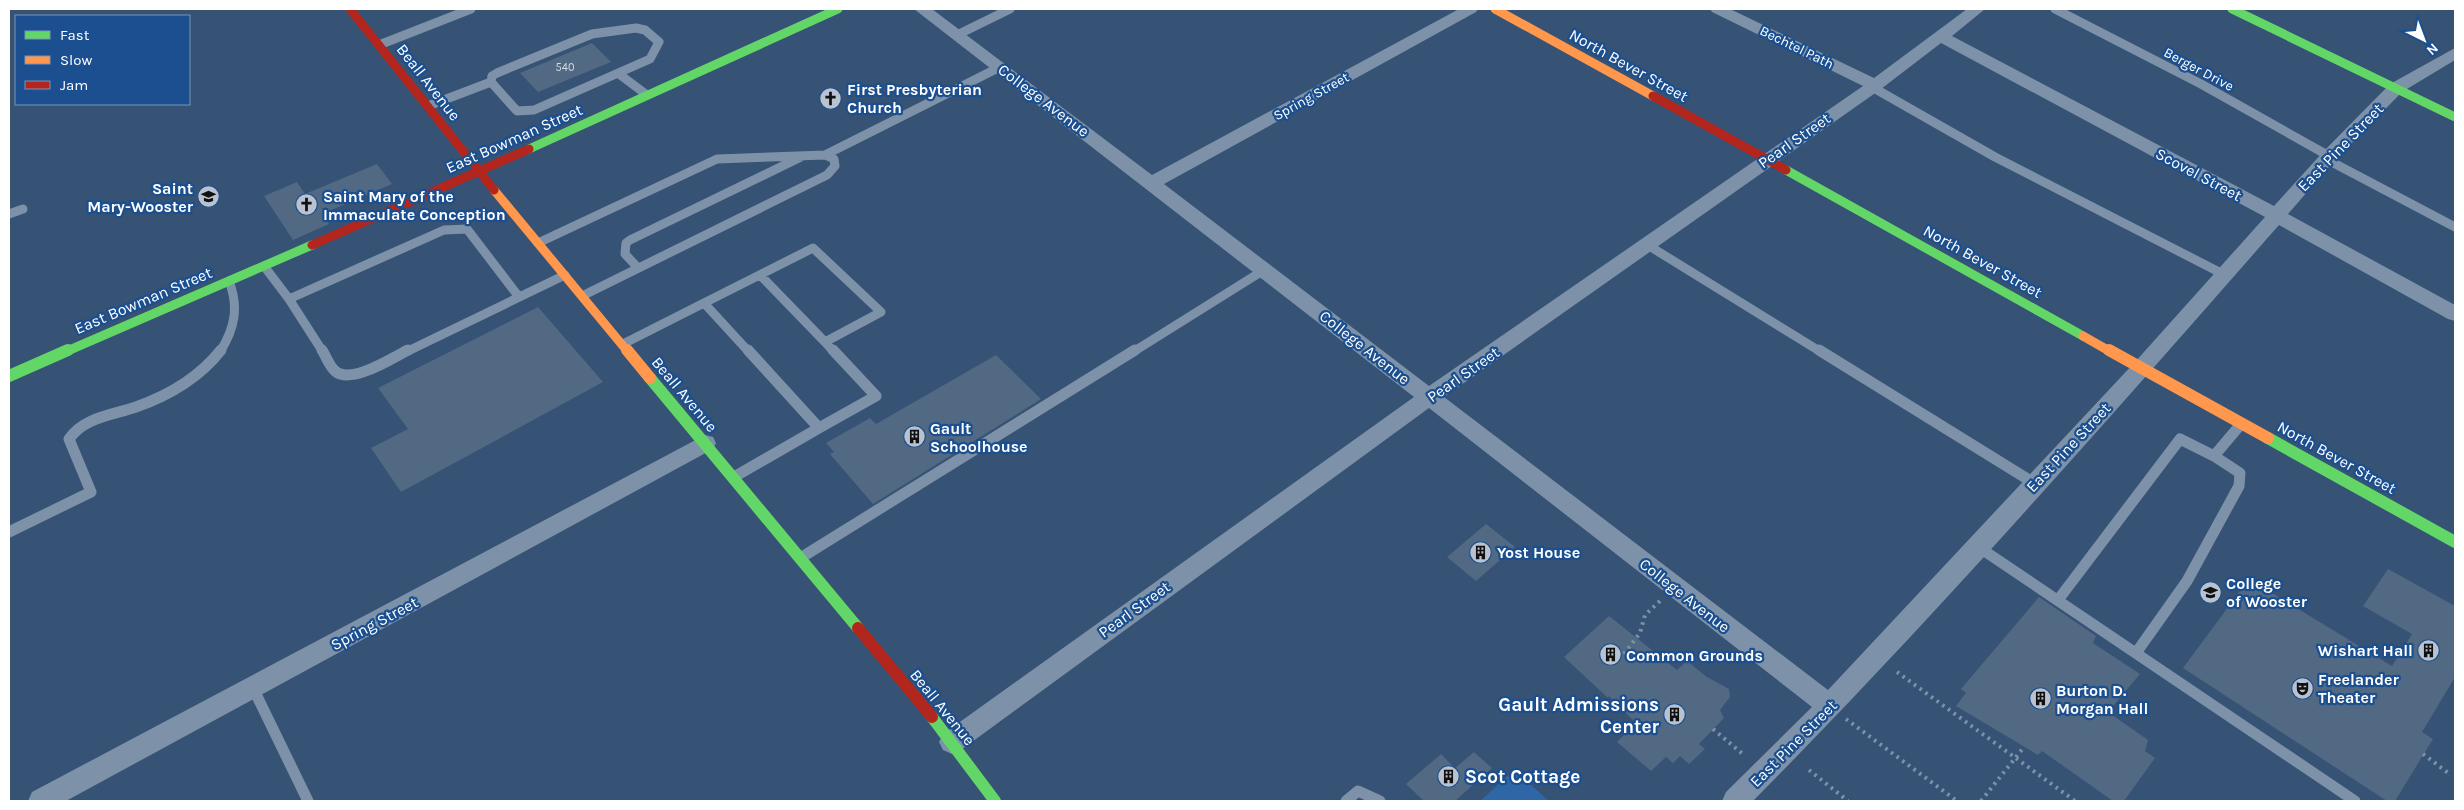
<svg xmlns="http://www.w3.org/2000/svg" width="2464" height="810" font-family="Karla,sans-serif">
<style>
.green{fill:#2f66a5}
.building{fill:#526984}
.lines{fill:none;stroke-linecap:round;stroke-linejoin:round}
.path{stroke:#7d92a8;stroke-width:4;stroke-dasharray:2.5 4.5;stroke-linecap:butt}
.lane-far1{stroke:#7d92a8;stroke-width:9}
.lane{stroke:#7d92a8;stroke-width:11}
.street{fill:#7d92a8;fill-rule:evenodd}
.fast-far1{stroke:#63d668;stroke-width:9}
.fast{stroke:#63d668;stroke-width:12}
.slow-far1{stroke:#ff974d;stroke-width:9}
.slow{stroke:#ff974d;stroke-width:12}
.jam-far1{stroke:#b3261e;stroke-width:9}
.jam{stroke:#b3261e;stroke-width:12}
.labels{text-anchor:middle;stroke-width:4.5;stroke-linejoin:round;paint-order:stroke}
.far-number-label{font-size:11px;fill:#d4dae0}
.far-street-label{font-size:14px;fill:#fff;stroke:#1b4f8f}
.street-label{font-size:16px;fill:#fff;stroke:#1b4f8f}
.poi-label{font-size:16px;font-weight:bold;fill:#fff;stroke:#1b4f8f;text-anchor:start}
.near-poi-label{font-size:19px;font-weight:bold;fill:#fff;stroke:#1b4f8f;text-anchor:end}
</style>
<rect width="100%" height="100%" fill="#365274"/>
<path class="green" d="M 1514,770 L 1549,801 L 1480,801 Z"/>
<path class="building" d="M 592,43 L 611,62 L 538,92 L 520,73 Z
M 377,164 L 392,184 L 322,214 L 329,224 L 293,240 L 264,196 L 297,182 L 305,194 Z
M 538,307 L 603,382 L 401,492 L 371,448 L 408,429 L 378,388 Z
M 996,355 L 1041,399 L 873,504 L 830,454 L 834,452 L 826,443 L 870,418 L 876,424 Z
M 1486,524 L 1515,547 L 1476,581 L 1447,557 Z
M 2388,569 L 2455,606 L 2455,677 L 2422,732 L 2433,739 L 2395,801 L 2387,801 L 2183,668 L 2249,579 L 2392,666 L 2412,634 L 2363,606 Z
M 2039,597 L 2096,636 L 2093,643 L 2140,674 L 2108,712 L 2148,740 L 2145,751 L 2155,758 L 2124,801 L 2113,801 L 2042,751 L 2038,755 L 1956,706 L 1966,693 L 1961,689 Z
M 1609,616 L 1677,670 L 1687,661 L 1707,677 L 1729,689 L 1730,697 L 1720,710 L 1724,718 L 1699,744 L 1705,749 L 1689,764 L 1680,756 L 1673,763 L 1666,757 L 1651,771 L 1617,742 L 1636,723 L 1609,696 L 1608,698 L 1564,657 Z
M 1474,752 L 1492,768 L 1455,801 L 1424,801 L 1406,784 L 1441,754 L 1455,768 Z"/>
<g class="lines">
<path class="path" d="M 1624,654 L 1640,633 L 1645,615 L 1660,601
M 1897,672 L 2075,801
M 1846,719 L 1957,801
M 1713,729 L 1744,755
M 2423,754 L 2451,775
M 1809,770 L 1848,801
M 1981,801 L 2024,747"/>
<path class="lane-far1" d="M 2055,9 L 2201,84 L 2329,156
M 636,28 L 645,30 L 659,42 L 650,59 L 534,110 L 517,111 L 491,82 L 492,76 L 497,73 L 592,34 Z
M 957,35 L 1010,9
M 379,45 L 471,9
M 619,74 L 647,95
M 1872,87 L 1995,157 L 2223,274
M 428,106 L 491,82
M 2326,159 L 2455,227
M 9,214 L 23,209
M 538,243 L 717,159 L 825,155 L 1000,67
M 1646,244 L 1821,352
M 264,266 L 289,299 L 323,352
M 638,268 L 625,254 L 626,243 L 630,240 L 801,157
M 760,275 L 825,342
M 582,296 L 827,175 L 835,166 L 834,159 L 825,155
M 289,299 L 444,230 L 467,229 L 519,297
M 623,344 L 704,303
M 220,352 C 235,328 239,307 229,281
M 406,352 L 565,275
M 749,352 L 704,303 L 813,248 L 881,312 L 825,342 L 834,352
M 1133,352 L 1264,270"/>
<path class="lane" d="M 322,350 C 326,356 329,366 335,371 C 351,385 392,358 408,350
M 748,350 L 819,428
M 1819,350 L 2034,483
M 819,428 L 876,396 L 833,350
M 734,477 L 819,428
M 9,532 L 91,492 L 69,439 C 84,417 113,415 136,407 C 170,395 199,378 221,350
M 1977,546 L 2355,801
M 802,557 L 1135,350
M 2058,600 L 2180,439 L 2214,456 L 2241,424
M 2136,653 L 2187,581 L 2239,486 L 2240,473 L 2214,456
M 253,688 L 308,801
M 1346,801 L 1358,791 L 1380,801"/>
<path class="street" d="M 914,9 L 932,9 L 1152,175 L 1459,9 L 1478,9 L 1476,12 L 1164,184 L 1429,386 L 1863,86 L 1712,12 L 1710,9 L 1730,9 L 1874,78 L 1967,9 L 1985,9 L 1952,36 L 2274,206 L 2323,152 L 2390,84 L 2455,48 L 2455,60 L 2402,92 L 2335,160 L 2288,214 L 2455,305 L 2455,321 L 2448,319 L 2279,225 C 2108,420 1936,616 1753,801 L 1722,801 L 1726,792 L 1812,707 L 1429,408 L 961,750 L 952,754 L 943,750 L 939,742 L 943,734 L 1414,397 ZM 1941,43 L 2265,217 L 2135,362 L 1828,690 L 1444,397 L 1881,89 Z
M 705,435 L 713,437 L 716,443 L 713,449 L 66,801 L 28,801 L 32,792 Z"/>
<path class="fast-far1" d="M 2232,9 L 2455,117
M 529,149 L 838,9
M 1786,170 L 2083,336
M 65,352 L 312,245"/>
<path class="fast" d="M 9,376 L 68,350
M 650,378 L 858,628
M 2268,438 L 2455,542
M 932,717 L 995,801"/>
<path class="slow-far1" d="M 1495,9 L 1653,96
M 494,190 L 628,352
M 2083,336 L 2111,352"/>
<path class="slow" d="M 627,350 L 650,378
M 2109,350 L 2268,438"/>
<path class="jam-far1" d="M 350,9 L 494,190
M 1653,96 L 1786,170
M 312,245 L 529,149"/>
<path class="jam" d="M 858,628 L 932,717"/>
</g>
<defs>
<symbol id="church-disc" viewBox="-11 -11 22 22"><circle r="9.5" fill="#b9c2ce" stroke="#1b4f8f"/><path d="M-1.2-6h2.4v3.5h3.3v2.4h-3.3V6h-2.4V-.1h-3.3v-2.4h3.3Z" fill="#111"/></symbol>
<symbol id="school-disc" viewBox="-11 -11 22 22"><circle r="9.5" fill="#b9c2ce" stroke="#1b4f8f"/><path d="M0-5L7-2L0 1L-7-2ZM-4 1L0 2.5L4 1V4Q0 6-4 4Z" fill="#111"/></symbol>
<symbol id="building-disc" viewBox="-11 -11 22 22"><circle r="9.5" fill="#b9c2ce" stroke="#1b4f8f"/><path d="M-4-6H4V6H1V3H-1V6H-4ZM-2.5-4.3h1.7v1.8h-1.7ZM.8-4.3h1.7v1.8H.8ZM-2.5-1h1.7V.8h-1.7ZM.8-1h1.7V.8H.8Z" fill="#111"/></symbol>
<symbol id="university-disc" viewBox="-11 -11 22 22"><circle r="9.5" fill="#b9c2ce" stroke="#1b4f8f"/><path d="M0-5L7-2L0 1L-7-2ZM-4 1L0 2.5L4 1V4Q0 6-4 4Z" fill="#111"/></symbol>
<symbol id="theatre-disc" viewBox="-11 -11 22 22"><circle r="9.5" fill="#b9c2ce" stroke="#1b4f8f"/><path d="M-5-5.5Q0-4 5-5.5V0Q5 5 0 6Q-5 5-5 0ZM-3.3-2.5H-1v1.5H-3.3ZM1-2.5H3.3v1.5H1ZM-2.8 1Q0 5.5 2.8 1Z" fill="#111"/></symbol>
</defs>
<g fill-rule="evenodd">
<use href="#church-disc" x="818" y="86" width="25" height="25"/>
<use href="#school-disc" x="196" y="184" width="25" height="25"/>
<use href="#church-disc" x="294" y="192" width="25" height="25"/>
<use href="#building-disc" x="902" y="424" width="25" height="25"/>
<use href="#building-disc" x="1468" y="540" width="25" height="25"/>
<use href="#university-disc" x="2198" y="580" width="25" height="25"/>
<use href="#building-disc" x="2416" y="638" width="25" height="25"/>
<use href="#building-disc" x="1598" y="642" width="25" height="25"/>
<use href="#theatre-disc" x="2290" y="676" width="25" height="25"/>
<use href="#building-disc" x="2028" y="686" width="25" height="25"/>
<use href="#building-disc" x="1662" y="702" width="25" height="25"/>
<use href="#building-disc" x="1436" y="764" width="25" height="25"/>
</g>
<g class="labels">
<g class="far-number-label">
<text x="565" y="71">540</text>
</g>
<g class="far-street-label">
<text transform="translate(1797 47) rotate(26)" y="5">Bechtel Path</text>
<text transform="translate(2199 69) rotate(28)" y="5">Berger Drive</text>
<text transform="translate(1311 96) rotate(-29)" y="5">Spring Street</text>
</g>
<g class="street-label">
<text transform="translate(1629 65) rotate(29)" y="6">North Bever Street</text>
<text transform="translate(429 82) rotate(52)" y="6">Beall Avenue</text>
<text transform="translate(1044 100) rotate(37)" y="6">College Avenue</text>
<text transform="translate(514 138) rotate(-24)" y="6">East Bowman Street</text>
<text transform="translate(1794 140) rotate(-35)" y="6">Pearl Street</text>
<text transform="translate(2340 147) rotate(-46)" y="6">East Pine Street</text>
<text transform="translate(2199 174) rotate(28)" y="6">Scovel Street</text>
<text transform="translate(1983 261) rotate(29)" y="6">North Bever Street</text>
<text transform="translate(143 300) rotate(-23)" y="6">East Bowman Street</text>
<text transform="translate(1365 347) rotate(38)" y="6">College Avenue</text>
<text transform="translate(1463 374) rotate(-35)" y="6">Pearl Street</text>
<text transform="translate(685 394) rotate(50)" y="6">Beall Avenue</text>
<text transform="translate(2068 447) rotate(-47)" y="6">East Pine Street</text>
<text transform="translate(2337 457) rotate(29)" y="6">North Bever Street</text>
<text transform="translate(1685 595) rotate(38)" y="6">College Avenue</text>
<text transform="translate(1134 609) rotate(-36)" y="6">Pearl Street</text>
<text transform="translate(374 623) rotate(-28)" y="6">Spring Street</text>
<text transform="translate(943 707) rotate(51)" y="6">Beall Avenue</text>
<text transform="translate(1793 743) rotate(-45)" y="6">East Pine Street</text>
</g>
<g class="poi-label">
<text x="847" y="95">First Presbyterian<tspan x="847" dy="18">Church</tspan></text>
<text x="193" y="194" text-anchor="end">Saint<tspan x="193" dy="18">Mary-Wooster</tspan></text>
<text x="323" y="202">Saint Mary of the<tspan x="323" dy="18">Immaculate Conception</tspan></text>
<text x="930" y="434">Gault<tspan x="930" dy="18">Schoolhouse</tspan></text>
<text x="1497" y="558">Yost House</text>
<text x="2226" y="589">College<tspan x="2226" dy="18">of Wooster</tspan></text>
<text x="2413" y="656" text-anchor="end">Wishart Hall</text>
<text x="1626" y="661">Common Grounds</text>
<text x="2318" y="685">Freelander<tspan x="2318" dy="18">Theater</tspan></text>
<text x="2056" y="696">Burton D.<tspan x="2056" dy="18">Morgan Hall</tspan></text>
</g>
<g class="near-poi-label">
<text x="1659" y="711">Gault Admissions<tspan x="1659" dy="22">Center</tspan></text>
<text x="1465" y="783" text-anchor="start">Scot Cottage</text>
</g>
</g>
<rect width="2464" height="810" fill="none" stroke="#ffffff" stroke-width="20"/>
<rect x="15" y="15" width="175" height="90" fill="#1b4f8f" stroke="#7695bc"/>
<rect x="25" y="31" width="25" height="8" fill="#63d668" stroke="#7695bc"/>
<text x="60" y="40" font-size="15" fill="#ffffff">Fast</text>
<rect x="25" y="56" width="25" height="8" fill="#ff974d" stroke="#7695bc"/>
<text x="60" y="65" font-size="15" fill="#ffffff">Slow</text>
<rect x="25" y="81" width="25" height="8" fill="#b3261e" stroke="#7695bc"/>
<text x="60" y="90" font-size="15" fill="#ffffff">Jam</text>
<g transform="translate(2424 40) rotate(138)" stroke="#1b4f8f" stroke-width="4" paint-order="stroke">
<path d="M0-4L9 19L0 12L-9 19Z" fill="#ffffff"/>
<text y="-8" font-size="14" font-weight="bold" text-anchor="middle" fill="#ffffff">N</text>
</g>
</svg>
